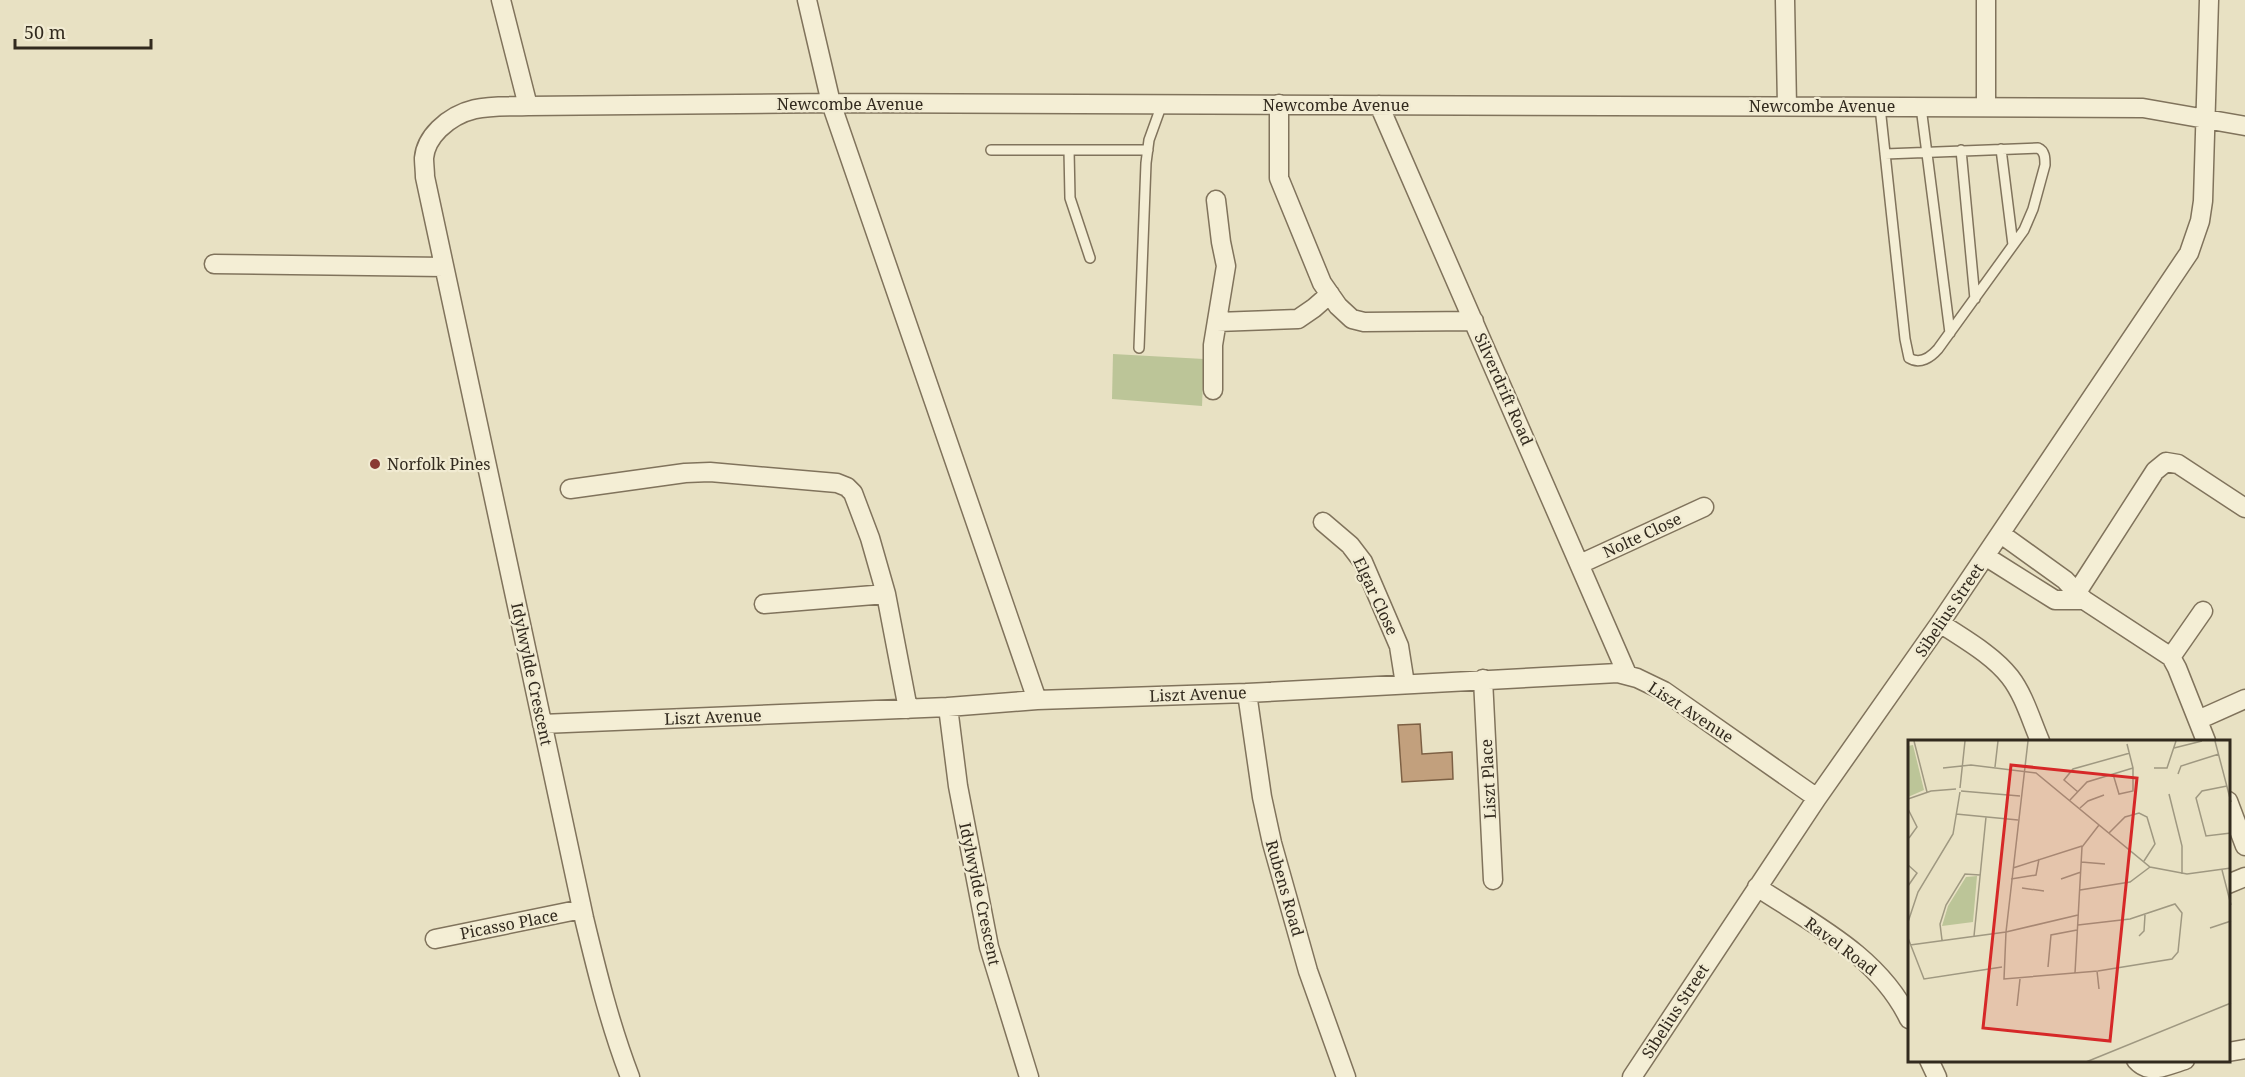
<svg xmlns="http://www.w3.org/2000/svg" width="2245" height="1077" font-family="'Noto Serif',serif">
<style>
.green{fill:#bcc598}
.building{fill:#c2a07d;stroke:#7d6044;stroke-width:1.5}
.lines{fill:none;stroke-linecap:round;stroke-linejoin:round}
.service-casing{stroke:#80735c;stroke-width:12}
.minor-casing{stroke:#80735c;stroke-width:21}
.service{stroke:#f4eed5;stroke-width:9}
.minor{stroke:#f4eed5;stroke-width:18}
.poi-dot{fill:#893a33;stroke:#f1ebd2;stroke-width:2}
.labels{text-anchor:middle;stroke-width:4.5;stroke-linejoin:round;paint-order:stroke}
.street-label{font-size:16px;fill:#322a1e;stroke:#f1ebd2}
.poi-label{font-size:16px;fill:#322a1e;stroke:#f1ebd2;text-anchor:start}
.inset-road{fill:none;stroke:#9f9881;stroke-width:1.5}
.view{fill:#d62828;fill-opacity:0.15;stroke:#d62828;stroke-width:3}
.inset-edge{fill:none;stroke:#322a1e;stroke-width:3}
</style>
<rect width="100%" height="100%" fill="#e8e1c3"/>
<path class="green" d="M 1113,354 L 1204,359 L 1202,406 L 1112,399 Z"/>
<path class="building" d="M 1420,724 L 1422,754 L 1452,752 L 1453,779 L 1402,782 L 1398,725 Z"/>
<g class="lines">
<defs>
<path id="service" d="M 1880,107 L 1905,339 L 1909,358 C 1920,365 1931,357 1938,349 L 2024,230 L 2033,209 L 2045,165 C 2045,158 2045,151 2038,148 L 1885,154
M 1921,107 L 1950,333
M 2001,149 L 2013,245
M 991,150 L 1148,150
M 1069,150 L 1070,198 L 1090,258
M 1961,150 L 1975,299
M 1139,348 L 1146,163 L 1149,140 L 1162,104"/>
<path id="minor" d="M 501,0 L 528,106
M 807,0 L 831,103 L 1037,700
M 1785,0 L 1787,106
M 1986,0 L 1986,107
M 1279,104 L 1279,178 L 1322,283 L 1338,306 L 1352,319 L 1364,322 L 1474,321
M 1379,105 L 1627,674
M 214,264 L 444,267
M 1217,322 L 1298,319 L 1314,308 L 1330,294
M 1213,390 L 1213,345 L 1226,266 L 1221,242 L 1216,200
M 570,489 L 685,473 L 710,472 L 837,483 L 847,487 L 853,493 L 870,538 L 886,594 L 908,709
M 1323,522 L 1350,545 L 1363,562 L 1399,646 L 1405,684
M 2001,534 L 2065,580 L 2084,600 L 2171,657 L 2177,668 L 2206,741
M 1985,556 L 2055,600 L 2082,600
M 1580,564 L 1704,507
M 2072,600 L 2155,471 L 2166,462 L 2178,464 L 2245,508
M 764,604 L 886,594
M 1940,623 C 1964,639 1993,655 2010,677 C 2024,695 2031,720 2040,741
M 2171,657 L 2203,611
M 1483,679 L 1493,880
M 1247,693 L 1262,797 L 1272,843 L 1308,971 L 1346,1077
M 948,707 L 958,786 L 989,947 L 1029,1077
M 2198,720 L 2245,699
M 542,724 L 948,707 L 1037,700 L 1247,693 L 1618,673 L 1637,678 L 1664,691 L 1817,798
M 2228,801 L 2245,846
M 2228,884 L 2245,877
M 1757,887 C 1813,924 1879,956 1909,1019
M 435,939 L 582,909
M 2228,1052 L 2245,1049
M 1929,1060 L 1937,1077
M 2136,1060 C 2150,1076 2167,1065 2185,1060
M 630,1077 C 610,1025 597,972 584,918 L 425,177 C 425,171 424,164 424,158 C 425,147 431,137 439,129 C 466,103 493,107 528,106 L 831,103 L 2143,108 L 2245,126
M 1632,1077 L 1817,798 L 1940,623 L 2189,253 L 2200,221 L 2203,201 L 2209,0"/>
</defs>
<use href="#service" class="service-casing"/>
<use href="#minor" class="minor-casing"/>
<use href="#service" class="service"/>
<use href="#minor" class="minor"/>
</g>
<circle class="poi-dot" cx="375" cy="464" r="6"/>
<g class="labels">
<g class="street-label">
<text x="850" y="110">Newcombe Avenue</text>
<text x="1336" y="111">Newcombe Avenue</text>
<text x="1822" y="112">Newcombe Avenue</text>
<text transform="translate(1504 389) rotate(66)" y="6">Silverdrift Road</text>
<text transform="translate(1642 535) rotate(-25)" y="6">Nolte Close</text>
<text transform="translate(1376 596) rotate(65)" y="6">Elgar Close</text>
<text transform="translate(1949 610) rotate(-56)" y="6">Sibelius Street</text>
<text transform="translate(532 674) rotate(78)" y="6">Idylwylde Crescent</text>
<text transform="translate(1198 694) rotate(-2)" y="6">Liszt Avenue</text>
<text transform="translate(1691 712) rotate(33)" y="6">Liszt Avenue</text>
<text transform="translate(713 717) rotate(-2)" y="6">Liszt Avenue</text>
<text transform="translate(1488 779) rotate(-93)" y="6">Liszt Place</text>
<text transform="translate(1285 888) rotate(74)" y="6">Rubens Road</text>
<text transform="translate(980 894) rotate(78)" y="6">Idylwylde Crescent</text>
<text transform="translate(509 924) rotate(-11)" y="6">Picasso Place</text>
<text transform="translate(1841 946) rotate(37)" y="6">Ravel Road</text>
<text transform="translate(1675 1011) rotate(-57)" y="6">Sibelius Street</text>
</g>
<g class="poi-label">
<text x="387" y="470">Norfolk Pines</text>
</g>
</g>
<g transform="translate(1908 740)">
<rect width="322" height="322" fill="#e8e1c3"/>
<path d="M 5,5 L 16,50 L 0,57 L 0,6 ZM 69,136 L 65,182 L 34,186 L 40,166 L 58,137 Z" fill="#bcc598"/>
<path class="inset-road" d="M 6,1 L 19,52M 120,1 L 98,192 L 96,239 L 190,231 L 264,219 L 270,212 L 274,173 L 267,164 L 222,179 L 170,185M 307,1 L 323,62M 266,8 L 294,1M 87,27 L 90,1M 35,28 L 63,25 L 128,33 L 242,127 L 279,134 L 323,128M 246,28 L 259,28 L 268,1M 205,34 L 211,54 L 225,51 L 225,28M 270,34 L 273,26 L 311,14M 319,46 L 294,51 L 288,58 L 298,96 L 323,93M 52,48 L 57,1M 53,51 L 112,56M 170,52 L 156,40 L 165,29 L 222,13M 261,54 L 274,106 L 274,134M 0,59 L 23,51 L 48,49M 162,60 L 179,42 L 225,28 L 219,4M 172,68 L 180,61 L 196,55M 0,69 L 9,87 L 1,98M 48,74 L 110,80M 201,93 L 217,77 L 231,73 L 239,77 L 247,104 L 236,121M 173,122 L 197,124M 0,125 L 9,133 L 0,146M 105,128 L 174,106M 314,130 L 323,165M 103,139 L 128,135 L 131,119M 153,139 L 173,132M 114,148 L 136,151M 172,150 L 222,142 L 242,127M 0,182 L 10,152 L 45,94 L 52,52M 302,188 L 323,181M 66,196 L 78,77M 231,196 L 236,191 L 237,175M 0,198 L 16,239 L 94,227M 34,200 L 32,184 L 38,165 L 57,134 L 72,135M 2,205 L 98,192 L 170,175M 140,227 L 143,195 L 169,190M 189,231 L 191,249M 167,233 L 174,107 L 191,85M 109,266 L 112,239M 178,322 L 323,263"/>
<path class="view" d="M 103,25 L 229,38 L 202,301 L 75,288 Z"/>
<rect width="322" height="322" class="inset-edge"/>
</g>
<path d="M15 39v9h136v-9" fill="none" stroke="#322a1e" stroke-width="3"/>
<text x="24" y="39" font-size="18" fill="#322a1e" stroke="#f1ebd2" stroke-width="4.5" paint-order="stroke">50 m</text>
</svg>
